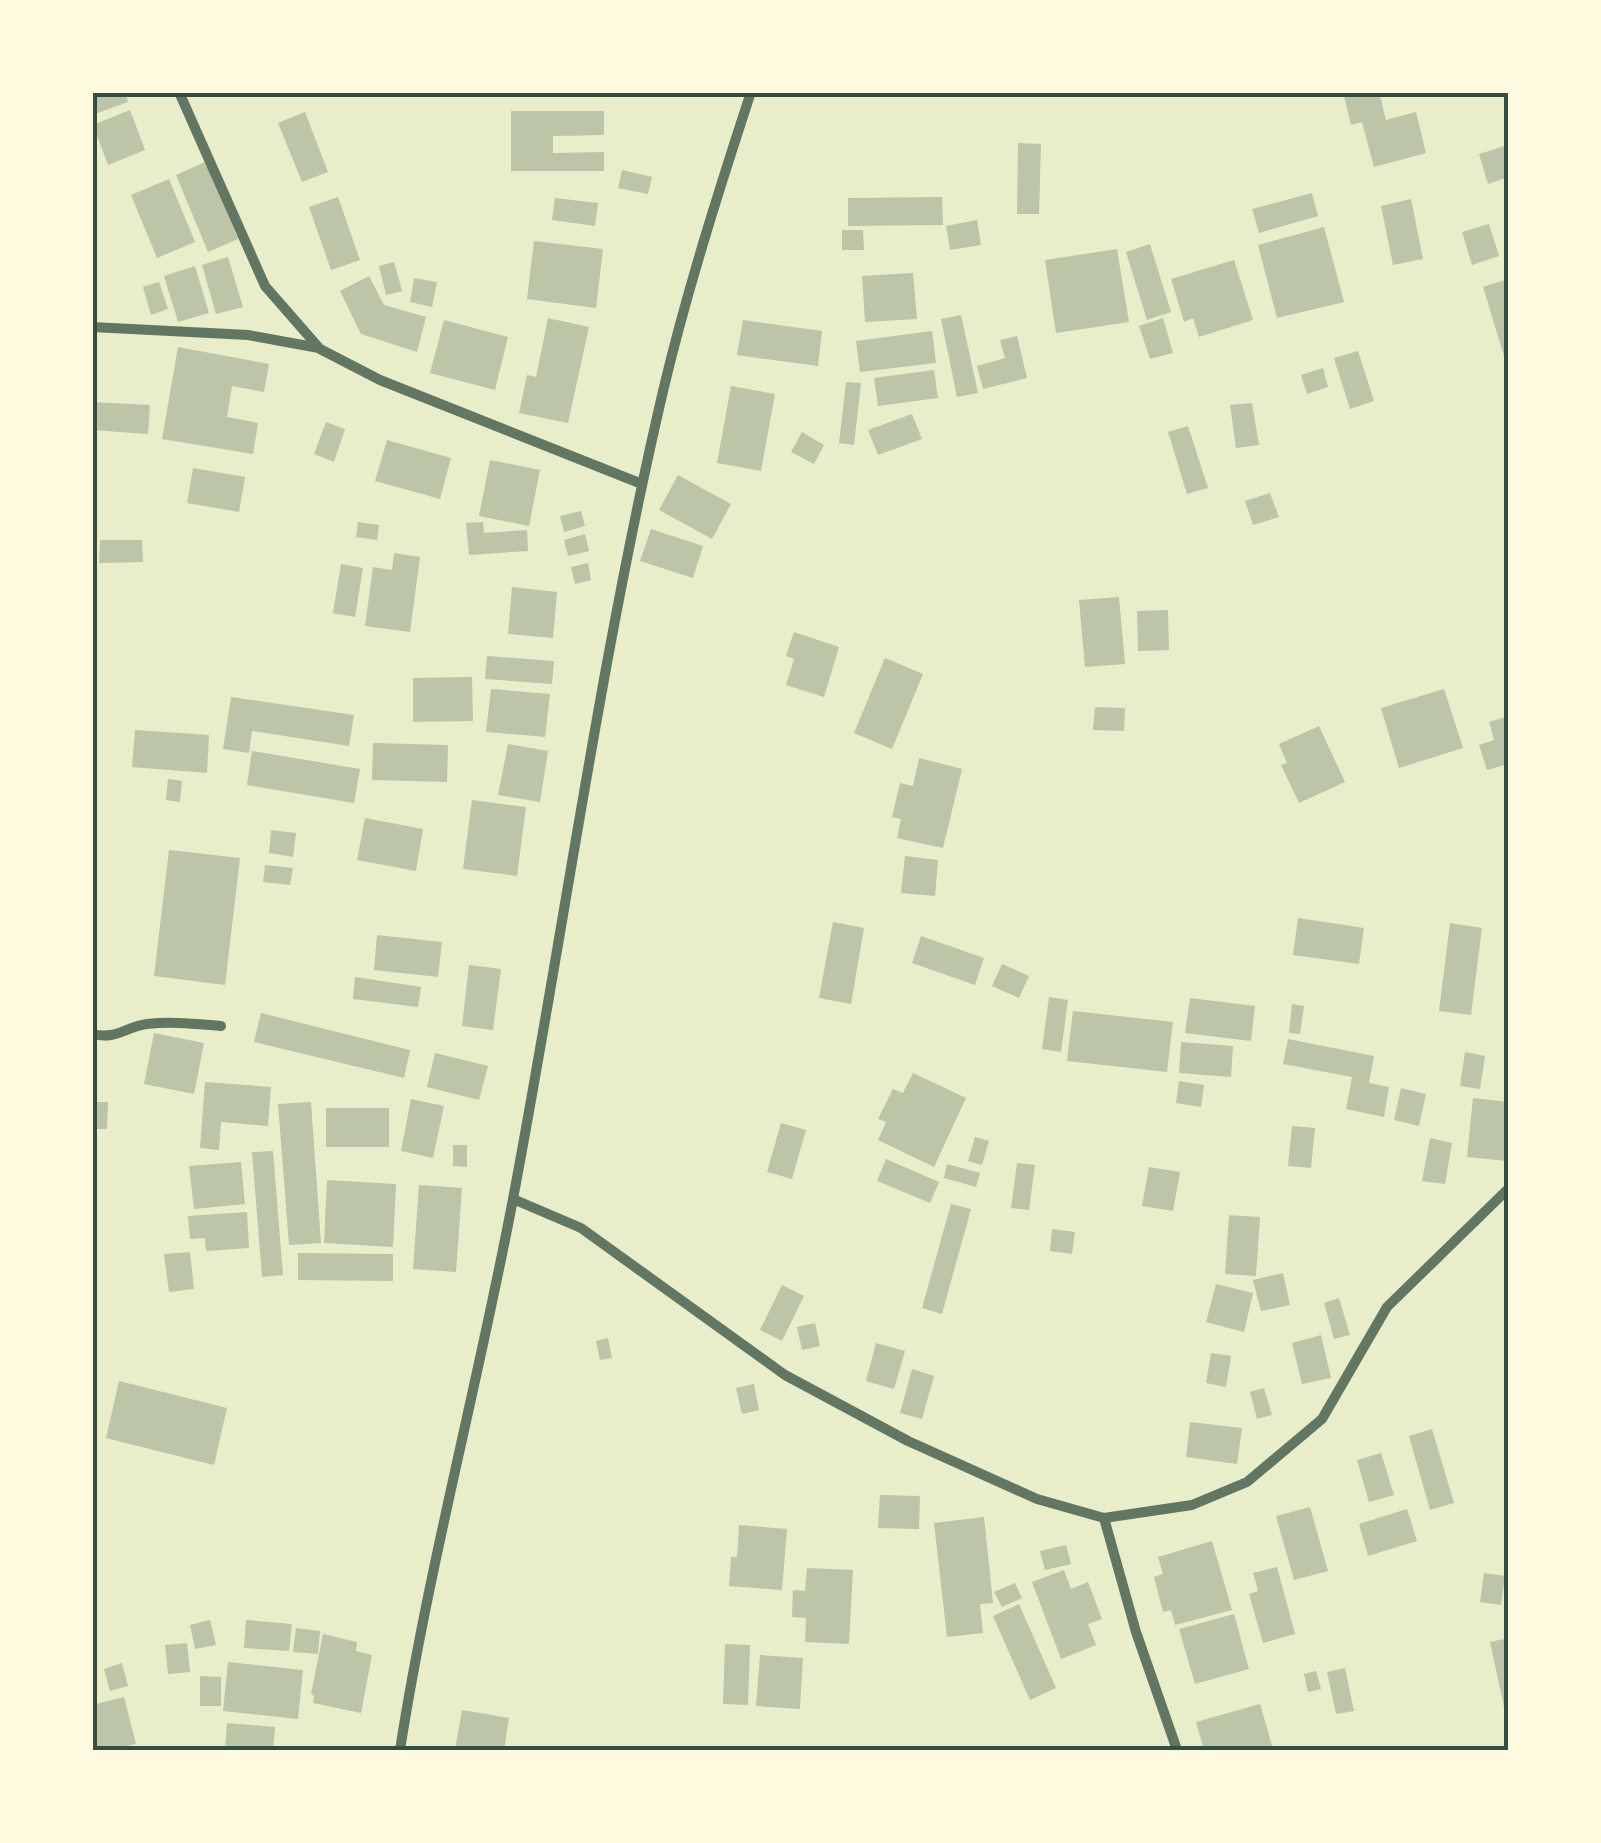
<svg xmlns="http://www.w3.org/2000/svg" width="1601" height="1843" font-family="Merriweather,serif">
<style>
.building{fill:#bcc5a7}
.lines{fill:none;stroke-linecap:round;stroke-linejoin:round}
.minor{stroke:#617663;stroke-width:10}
.neatline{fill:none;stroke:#344e41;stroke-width:4}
</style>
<rect width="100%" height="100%" fill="#e9edc9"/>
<path class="building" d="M 92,92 L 125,92 L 128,102 L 92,115 Z
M 1343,92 L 1379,92 L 1386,120 L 1416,112 L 1426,153 L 1374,167 L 1362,122 L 1351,125 Z
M 130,110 L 145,150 L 108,165 L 93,125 Z
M 511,111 L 604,111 L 604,135 L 553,136 L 553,153 L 604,152 L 604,171 L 511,171 Z
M 305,112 L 328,172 L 302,182 L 278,123 Z
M 1018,143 L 1041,144 L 1039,214 L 1017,214 Z
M 1508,145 L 1508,177 L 1488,184 L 1479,154 Z
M 205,162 L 238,239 L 208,252 L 176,175 Z
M 622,170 L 652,177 L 648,194 L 618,188 Z
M 169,179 L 195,242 L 157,258 L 131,195 Z
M 1312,193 L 1318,216 L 1259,233 L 1252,209 Z
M 338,197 L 360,260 L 331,270 L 309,207 Z
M 942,197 L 943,225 L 848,226 L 848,198 Z
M 555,198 L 598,203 L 595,226 L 552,220 Z
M 1411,199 L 1423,259 L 1393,265 L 1381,206 Z
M 977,220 L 981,245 L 950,250 L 946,226 Z
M 1489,224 L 1499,256 L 1472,265 L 1462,232 Z
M 1324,227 L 1344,302 L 1277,318 L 1258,245 Z
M 842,230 L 863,230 L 864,250 L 842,250 Z
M 534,241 L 603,249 L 596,308 L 527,299 Z
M 1150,244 L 1171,312 L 1147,320 L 1126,252 Z
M 1117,249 L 1129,322 L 1056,333 L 1045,260 Z
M 228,257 L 243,307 L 216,314 L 202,265 Z
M 1234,260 L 1253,320 L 1199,337 L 1193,318 L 1184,322 L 1171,279 Z
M 394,262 L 402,291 L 386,295 L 379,266 Z
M 195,266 L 209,313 L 178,322 L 164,276 Z
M 913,273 L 917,319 L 865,322 L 862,276 Z
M 369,276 L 384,305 L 426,317 L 417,352 L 361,334 L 340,291 Z
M 414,278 L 437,282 L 432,307 L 410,302 Z
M 1508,279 L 1508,355 L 1504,356 L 1483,287 Z
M 159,282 L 168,309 L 151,315 L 143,287 Z
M 961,315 L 978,393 L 957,397 L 941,319 Z
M 548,318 L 589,327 L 568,423 L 519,413 L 527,375 L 536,377 Z
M 1163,318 L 1173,353 L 1150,359 L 1139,326 Z
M 444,320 L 508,337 L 495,390 L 430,373 Z
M 743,320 L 822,331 L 818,366 L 737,355 Z
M 932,331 L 936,363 L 860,372 L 856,341 Z
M 1017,336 L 1027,378 L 983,389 L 977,366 L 1005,358 L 1000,340 Z
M 178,347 L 269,364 L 264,392 L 232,386 L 227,417 L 258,423 L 253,454 L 162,439 Z
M 1358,351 L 1374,401 L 1350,409 L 1334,358 Z
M 1323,368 L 1328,387 L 1307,394 L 1301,375 Z
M 934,370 L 938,398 L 878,406 L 874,378 Z
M 846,382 L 861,383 L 854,445 L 839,443 Z
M 731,386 L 775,394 L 761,471 L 717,463 Z
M 92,402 L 150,405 L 148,434 L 92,430 Z
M 1252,403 L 1259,445 L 1236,448 L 1230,405 Z
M 912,414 L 922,439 L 878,455 L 868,430 Z
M 326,422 L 345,429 L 334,462 L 314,454 Z
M 1188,426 L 1208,488 L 1187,494 L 1168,432 Z
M 802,432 L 824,445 L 814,464 L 791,452 Z
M 387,440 L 451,458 L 440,499 L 375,481 Z
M 490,460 L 540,470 L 529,526 L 479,516 Z
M 193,468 L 245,477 L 239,512 L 187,503 Z
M 678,475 L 731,504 L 712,539 L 659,510 Z
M 1270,493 L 1279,517 L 1253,525 L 1245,501 Z
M 581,511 L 585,526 L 564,532 L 560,516 Z
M 358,522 L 379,525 L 377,540 L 356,537 Z
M 483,522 L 484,533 L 527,530 L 528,551 L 469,555 L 466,523 Z
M 651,529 L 703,546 L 693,578 L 640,561 Z
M 585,534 L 589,551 L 568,556 L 564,540 Z
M 100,540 L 142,540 L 143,562 L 99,563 Z
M 394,553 L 420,557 L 410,632 L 365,626 L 373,567 L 392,570 Z
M 588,563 L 591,580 L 575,584 L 571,567 Z
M 341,564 L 363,568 L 355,617 L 333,613 Z
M 512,587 L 557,592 L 553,638 L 508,634 Z
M 1119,597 L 1125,664 L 1085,667 L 1079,600 Z
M 1168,610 L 1169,650 L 1138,651 L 1137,611 Z
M 794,632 L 839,647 L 824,697 L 786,685 L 794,659 L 786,656 Z
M 487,656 L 554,661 L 552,684 L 485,679 Z
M 885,658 L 923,674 L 892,749 L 854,733 Z
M 472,677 L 473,721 L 413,722 L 413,678 Z
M 491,689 L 550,694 L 545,737 L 486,732 Z
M 1444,689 L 1463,748 L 1399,768 L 1381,708 Z
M 231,697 L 354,715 L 349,746 L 252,731 L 249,753 L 223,749 Z
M 1095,707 L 1125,708 L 1124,731 L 1093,730 Z
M 1508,716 L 1508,764 L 1487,770 L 1479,745 L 1494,740 L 1489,722 Z
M 1319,726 L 1345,782 L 1299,803 L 1281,765 L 1287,763 L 1279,744 Z
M 135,730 L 209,735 L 207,773 L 132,767 Z
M 373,743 L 448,745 L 447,782 L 372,780 Z
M 508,744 L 548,751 L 540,802 L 498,795 Z
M 252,751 L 360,769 L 354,803 L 247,785 Z
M 919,758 L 962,769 L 943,848 L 897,838 L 901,819 L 892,817 L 900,783 L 913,786 Z
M 168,779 L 182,781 L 180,802 L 166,800 Z
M 472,800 L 526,807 L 517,876 L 463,869 Z
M 365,818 L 423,829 L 416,871 L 357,860 Z
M 271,830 L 296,833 L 293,857 L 269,853 Z
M 169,850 L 240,858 L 225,985 L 154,976 Z
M 905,856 L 938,860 L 935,896 L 901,893 Z
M 265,865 L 293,868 L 290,885 L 263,882 Z
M 1298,918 L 1364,928 L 1359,964 L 1293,955 Z
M 833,922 L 864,928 L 851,1004 L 819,998 Z
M 1450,923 L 1482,928 L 1471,1015 L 1439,1011 Z
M 377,935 L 442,942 L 438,977 L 374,970 Z
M 921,936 L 984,958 L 975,985 L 912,963 Z
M 1002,964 L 1029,976 L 1019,998 L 992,986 Z
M 469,965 L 501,969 L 493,1030 L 462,1026 Z
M 355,977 L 421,987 L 418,1007 L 353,999 Z
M 1049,997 L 1068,1000 L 1061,1052 L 1042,1049 Z
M 1190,998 L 1255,1006 L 1251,1041 L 1185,1033 Z
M 1292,1004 L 1304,1006 L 1300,1034 L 1289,1033 Z
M 1073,1011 L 1173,1022 L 1167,1072 L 1067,1061 Z
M 261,1013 L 410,1050 L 404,1078 L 254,1042 Z
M 154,1033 L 204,1043 L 194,1094 L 144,1084 Z
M 1288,1039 L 1374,1056 L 1369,1083 L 1389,1087 L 1384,1117 L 1346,1109 L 1352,1077 L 1283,1064 Z
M 1181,1042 L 1233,1046 L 1231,1077 L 1179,1073 Z
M 1465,1052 L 1485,1056 L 1480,1089 L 1460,1086 Z
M 435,1053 L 488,1066 L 479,1100 L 427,1087 Z
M 913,1073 L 966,1098 L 934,1167 L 878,1140 L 886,1122 L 878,1119 L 893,1089 L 903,1093 Z
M 1179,1081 L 1204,1085 L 1201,1107 L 1176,1103 Z
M 205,1082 L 271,1087 L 268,1126 L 221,1122 L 219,1150 L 200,1148 Z
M 1401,1088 L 1426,1094 L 1419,1126 L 1394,1120 Z
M 1473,1098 L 1508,1102 L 1508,1161 L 1467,1157 Z
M 411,1099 L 444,1106 L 433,1158 L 401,1151 Z
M 92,1102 L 108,1102 L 107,1129 L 92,1129 Z
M 311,1102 L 321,1243 L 289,1245 L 278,1104 Z
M 326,1108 L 389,1108 L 389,1147 L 326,1147 Z
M 781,1123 L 806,1130 L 792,1179 L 767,1172 Z
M 1292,1126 L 1315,1128 L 1311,1168 L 1288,1166 Z
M 975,1137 L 989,1141 L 982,1165 L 968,1161 Z
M 1430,1138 L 1452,1143 L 1445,1184 L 1422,1181 Z
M 453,1145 L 467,1145 L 467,1167 L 453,1166 Z
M 273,1151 L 283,1275 L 262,1277 L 252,1152 Z
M 886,1159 L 939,1182 L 930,1203 L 877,1181 Z
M 241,1162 L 245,1204 L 194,1209 L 189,1166 Z
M 1017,1163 L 1035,1165 L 1029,1210 L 1011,1208 Z
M 947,1164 L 980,1173 L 976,1187 L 944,1178 Z
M 1149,1167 L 1180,1172 L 1173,1211 L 1142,1206 Z
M 327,1180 L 396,1184 L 393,1247 L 324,1243 Z
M 419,1185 L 462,1188 L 456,1272 L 413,1269 Z
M 951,1204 L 971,1209 L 942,1314 L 922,1308 Z
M 247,1212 L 249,1248 L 206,1251 L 205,1238 L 190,1239 L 188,1216 Z
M 1229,1215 L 1260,1217 L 1256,1276 L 1225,1274 Z
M 1052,1229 L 1075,1232 L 1072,1254 L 1050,1251 Z
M 190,1252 L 194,1289 L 169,1292 L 164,1254 Z
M 298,1253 L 393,1254 L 393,1281 L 298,1280 Z
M 1283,1273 L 1290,1305 L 1261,1311 L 1253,1280 Z
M 1216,1284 L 1253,1293 L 1244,1332 L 1206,1322 Z
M 782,1285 L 804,1296 L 782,1341 L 760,1330 Z
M 1339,1298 L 1350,1335 L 1334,1339 L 1324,1303 Z
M 815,1323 L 820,1346 L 802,1350 L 797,1327 Z
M 1321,1335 L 1331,1378 L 1302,1384 L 1292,1343 Z
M 608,1338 L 612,1358 L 600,1360 L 596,1341 Z
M 876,1343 L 905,1351 L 894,1389 L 866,1381 Z
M 1211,1353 L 1231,1356 L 1226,1387 L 1206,1383 Z
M 912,1369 L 934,1376 L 922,1419 L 900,1413 Z
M 119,1381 L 227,1408 L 214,1465 L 106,1438 Z
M 754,1384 L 759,1410 L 742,1414 L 736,1388 Z
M 1264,1388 L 1272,1415 L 1257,1419 L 1250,1392 Z
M 1190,1422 L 1242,1428 L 1237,1464 L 1186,1457 Z
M 1432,1429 L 1454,1503 L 1430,1510 L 1409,1436 Z
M 1381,1453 L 1394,1495 L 1369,1502 L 1357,1460 Z
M 880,1495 L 920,1496 L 919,1529 L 878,1528 Z
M 1310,1507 L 1328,1571 L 1294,1580 L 1276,1516 Z
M 1407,1509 L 1417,1541 L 1368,1556 L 1359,1524 Z
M 984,1517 L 993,1603 L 980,1604 L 983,1633 L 947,1637 L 934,1523 Z
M 739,1525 L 787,1529 L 782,1590 L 729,1586 L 731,1557 L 737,1557 Z
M 1212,1541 L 1232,1610 L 1175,1625 L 1171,1610 L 1163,1612 L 1154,1577 L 1163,1574 L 1158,1557 Z
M 1066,1545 L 1071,1564 L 1045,1570 L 1040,1551 Z
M 1277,1567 L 1295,1634 L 1263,1643 L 1249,1594 L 1258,1591 L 1253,1573 Z
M 807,1568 L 853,1570 L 849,1644 L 805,1642 L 806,1618 L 792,1617 L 793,1590 L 805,1591 Z
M 1064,1570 L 1071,1589 L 1088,1582 L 1102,1619 L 1088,1624 L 1096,1645 L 1061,1659 L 1032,1582 Z
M 1484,1573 L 1505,1576 L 1501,1605 L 1480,1602 Z
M 1015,1583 L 1022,1598 L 1002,1607 L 994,1592 Z
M 1019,1604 L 1056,1688 L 1030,1700 L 993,1616 Z
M 1234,1614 L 1249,1669 L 1195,1684 L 1179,1629 Z
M 210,1620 L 216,1645 L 195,1649 L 190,1625 Z
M 246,1620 L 292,1624 L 289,1651 L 244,1648 Z
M 296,1628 L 320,1631 L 318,1654 L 293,1652 Z
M 323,1634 L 357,1642 L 356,1651 L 372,1655 L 361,1713 L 313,1703 L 314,1696 L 311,1694 Z
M 1508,1638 L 1508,1721 L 1507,1721 L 1490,1642 Z
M 187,1643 L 190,1672 L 168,1674 L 165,1645 Z
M 725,1644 L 750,1645 L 748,1705 L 723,1704 Z
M 760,1655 L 803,1658 L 800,1709 L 756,1706 Z
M 228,1662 L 303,1670 L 298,1719 L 223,1711 Z
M 122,1663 L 128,1686 L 110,1691 L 104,1669 Z
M 1345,1668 L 1354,1711 L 1336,1714 L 1327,1672 Z
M 1316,1671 L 1321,1689 L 1308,1692 L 1304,1674 Z
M 200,1676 L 221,1677 L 221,1706 L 200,1706 Z
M 124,1697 L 136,1744 L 109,1750 L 92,1750 L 92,1705 Z
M 1260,1704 L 1273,1749 L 1204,1750 L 1196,1722 Z
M 462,1710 L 509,1718 L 504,1750 L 455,1750 Z
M 227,1723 L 275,1727 L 273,1750 L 225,1750 Z"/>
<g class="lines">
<path class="minor" d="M 179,92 L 265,286 L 320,349 L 380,380 L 642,484
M 92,327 L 248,335 L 319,348
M 92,1034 C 117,1040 124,1027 147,1024 C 172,1021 196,1024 221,1026
M 513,1199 L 581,1228 L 785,1375 L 908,1441 L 1037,1499 L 1104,1518 L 1192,1505 L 1247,1482 L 1322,1419 L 1387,1307 L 1508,1189
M 1104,1518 L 1136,1632 L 1177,1750
M 400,1750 C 429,1565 478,1384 513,1199 C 564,929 601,655 664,387 C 688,287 719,190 751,92"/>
</g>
<rect width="1601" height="1843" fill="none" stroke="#fefae0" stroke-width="190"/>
<rect x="95" y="95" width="1411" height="1653" class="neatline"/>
</svg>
